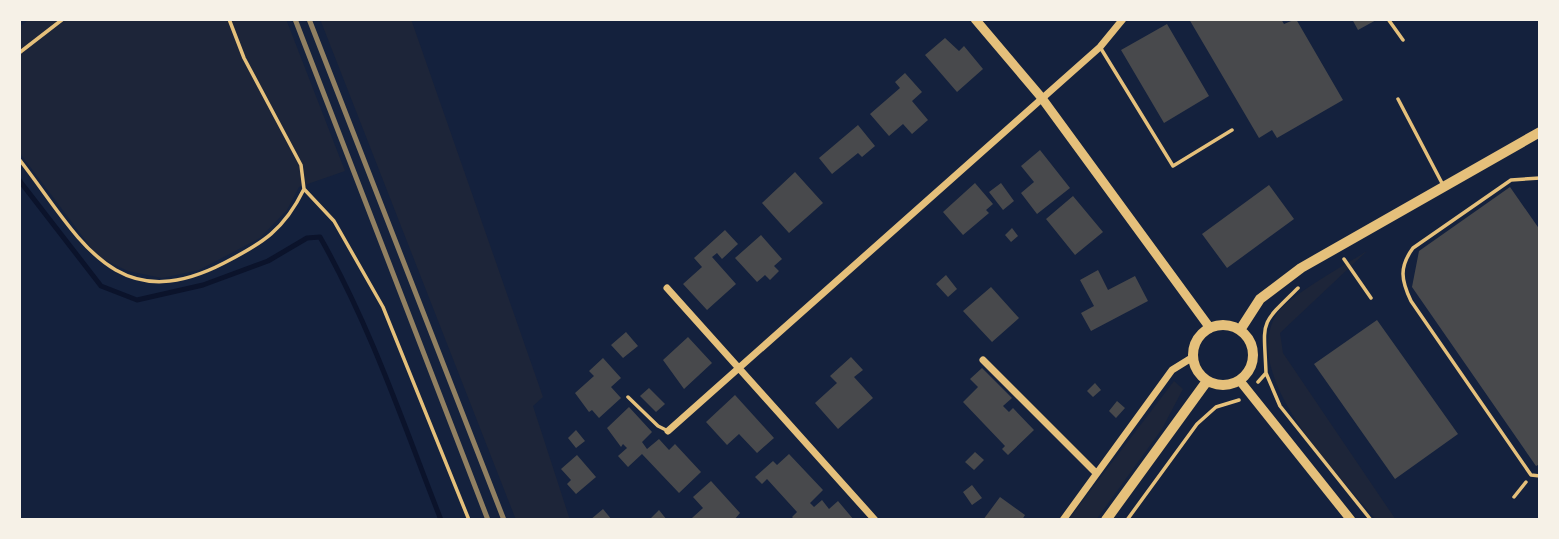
<svg xmlns="http://www.w3.org/2000/svg" width="1559" height="539" font-family="Inter,sans-serif">
<style>
.green{fill:#1d2539}
.lines{fill:none;stroke-linecap:round;stroke-linejoin:round}
.stream{stroke:#0b132b;stroke-width:5}
.building{fill:#48494c}
.path{stroke:#e5c07b;stroke-width:3.5}
.service{stroke:#e5c07b;stroke-width:3.5}
.minor{stroke:#e5c07b;stroke-width:7}
.tertiary{stroke:#e5c07b;stroke-width:9}
.secondary{stroke:#e5c07b;stroke-width:10}
.rail{stroke:#918062;stroke-width:5}
</style>
<rect width="100%" height="100%" fill="#14213d"/>
<path class="green" d="M 30,19 L 286,19 L 345,171 L 299,187 L 287,210 L 260,238 L 199,270 L 162,278 L 128,271 L 98,257 L 19,152 L 19,27 Z
M 320,19 L 411,19 L 543,397 L 533,406 L 570,520 L 516,520 Z
M 1367,251 L 1280,333 L 1283,353 L 1396,520 L 1376,520 C 1340,475 1239,378 1276,315 C 1286,297 1347,264 1367,251 Z
M 1174,381 L 1183,389 L 1162,429 L 1096,520 L 1068,520 Z"/>
<g class="lines">
<path class="stream" d="M 19,180 L 101,286 L 137,300 L 203,285 L 268,261 L 307,238 L 320,237 C 371,327 403,423 441,520"/>
</g>
<path class="building" d="M 1189,19 L 1281,19 L 1284,24 L 1296,19 L 1343,100 L 1277,138 L 1272,130 L 1259,138 Z
M 1352,19 L 1378,19 L 1358,30 Z
M 1167,24 L 1209,96 L 1164,123 L 1121,50 Z
M 945,38 L 959,51 L 964,46 L 983,69 L 957,92 L 925,55 Z
M 905,73 L 922,92 L 912,101 L 928,120 L 912,134 L 903,124 L 889,136 L 870,114 L 900,88 L 895,82 Z
M 858,125 L 875,146 L 862,157 L 858,153 L 832,174 L 819,158 Z
M 1040,150 L 1070,188 L 1037,214 L 1021,193 L 1034,182 L 1021,166 Z
M 795,172 L 823,203 L 789,233 L 762,203 Z
M 975,183 L 993,204 L 986,210 L 989,213 L 963,235 L 943,212 Z
M 1001,183 L 1014,201 L 1003,210 L 989,192 Z
M 1269,185 L 1294,219 L 1227,268 L 1202,234 Z
M 1510,187 L 1540,230 L 1540,464 L 1536,466 L 1412,287 L 1419,251 Z
M 1073,196 L 1103,232 L 1075,255 L 1046,219 Z
M 1012,228 L 1018,236 L 1011,242 L 1005,235 Z
M 725,230 L 738,244 L 722,259 L 717,253 L 712,257 L 736,284 L 707,310 L 683,284 L 702,267 L 694,258 Z
M 761,235 L 782,259 L 774,266 L 779,271 L 770,280 L 765,275 L 757,282 L 735,258 Z
M 1098,270 L 1108,290 L 1135,276 L 1148,301 L 1091,331 L 1081,313 L 1094,306 L 1080,280 Z
M 946,275 L 957,289 L 948,297 L 936,284 Z
M 991,287 L 1019,318 L 992,342 L 963,311 Z
M 1377,320 L 1458,434 L 1395,479 L 1314,364 Z
M 626,332 L 638,346 L 623,358 L 611,345 Z
M 688,337 L 712,363 L 684,389 L 663,360 Z
M 851,357 L 863,370 L 854,377 L 873,398 L 838,429 L 815,403 L 837,383 L 830,376 Z
M 603,358 L 621,378 L 611,387 L 621,398 L 599,418 L 592,410 L 589,412 L 575,393 L 594,376 L 589,371 Z
M 982,368 L 1012,398 L 1003,406 L 1009,412 L 1013,408 L 1034,430 L 1008,455 L 1002,449 L 1005,446 L 963,402 L 978,387 L 970,379 Z
M 1095,383 L 1101,390 L 1093,397 L 1087,391 Z
M 649,388 L 665,404 L 656,412 L 640,396 Z
M 735,395 L 774,438 L 757,453 L 739,434 L 727,445 L 706,422 Z
M 1117,401 L 1125,408 L 1116,418 L 1109,411 Z
M 629,407 L 652,432 L 642,442 L 647,449 L 659,439 L 669,450 L 675,444 L 701,472 L 679,493 L 642,454 L 628,467 L 618,456 L 627,448 L 623,444 L 621,447 L 607,428 Z
M 576,430 L 585,441 L 576,448 L 568,438 Z
M 975,452 L 984,460 L 974,470 L 965,462 Z
M 789,454 L 823,490 L 810,503 L 814,507 L 822,500 L 829,509 L 838,501 L 854,520 L 795,520 L 792,517 L 797,512 L 767,479 L 762,484 L 755,477 L 773,461 L 777,465 Z
M 577,455 L 596,477 L 576,494 L 567,484 L 571,480 L 561,469 Z
M 711,481 L 740,513 L 734,520 L 692,518 L 703,508 L 693,497 Z
M 972,485 L 982,498 L 972,505 L 963,492 Z
M 1000,497 L 1025,515 L 1022,520 L 983,520 Z
M 603,509 L 612,520 L 590,520 Z
M 659,510 L 667,520 L 649,520 Z"/>
<g class="lines">
<path class="path" d="M 229,19 L 244,58 L 301,165 L 304,189 L 334,221 L 383,307 L 469,520
M 1388,19 L 1403,40
M 19,53 L 63,19
M 19,159 C 78,235 114,320 224,263 C 263,243 284,230 304,189
M 1344,259 L 1371,298
M 1266,373 L 1280,406 L 1371,520
M 1258,382 L 1266,373 C 1264,319 1258,327 1298,288
M 1514,497 L 1526,482
M 1127,520 L 1197,424 L 1216,407 L 1239,400"/>
<path class="service" d="M 1100,47 L 1173,166 L 1232,130
M 1398,99 L 1443,185
M 1540,178 L 1511,180 L 1413,248 C 1399,267 1401,280 1411,301 L 1531,475 L 1540,476
M 628,397 L 658,426 L 668,431"/>
<path class="minor" d="M 667,288 L 875,520
M 983,360 L 1096,473
M 668,431 L 1100,47 L 1123,19
M 1063,520 L 1172,370 L 1193,357"/>
<path class="tertiary" d="M 975,19 L 1041,97 L 1210,328
M 1240,381 L 1351,520"/>
<path class="secondary" d="M1193 355a30 30 0 1 1 60 0a30 30 0 1 1-60 0Z
M 1240,330 L 1260,299 L 1301,268 L 1540,132
M 1106,520 L 1207,381"/>
<path class="rail" d="M 295,19 L 488,520
M 309,19 L 504,520"/>
</g>
<rect width="1559" height="539" fill="none" stroke="#f6f1e7" stroke-width="42"/>
</svg>
